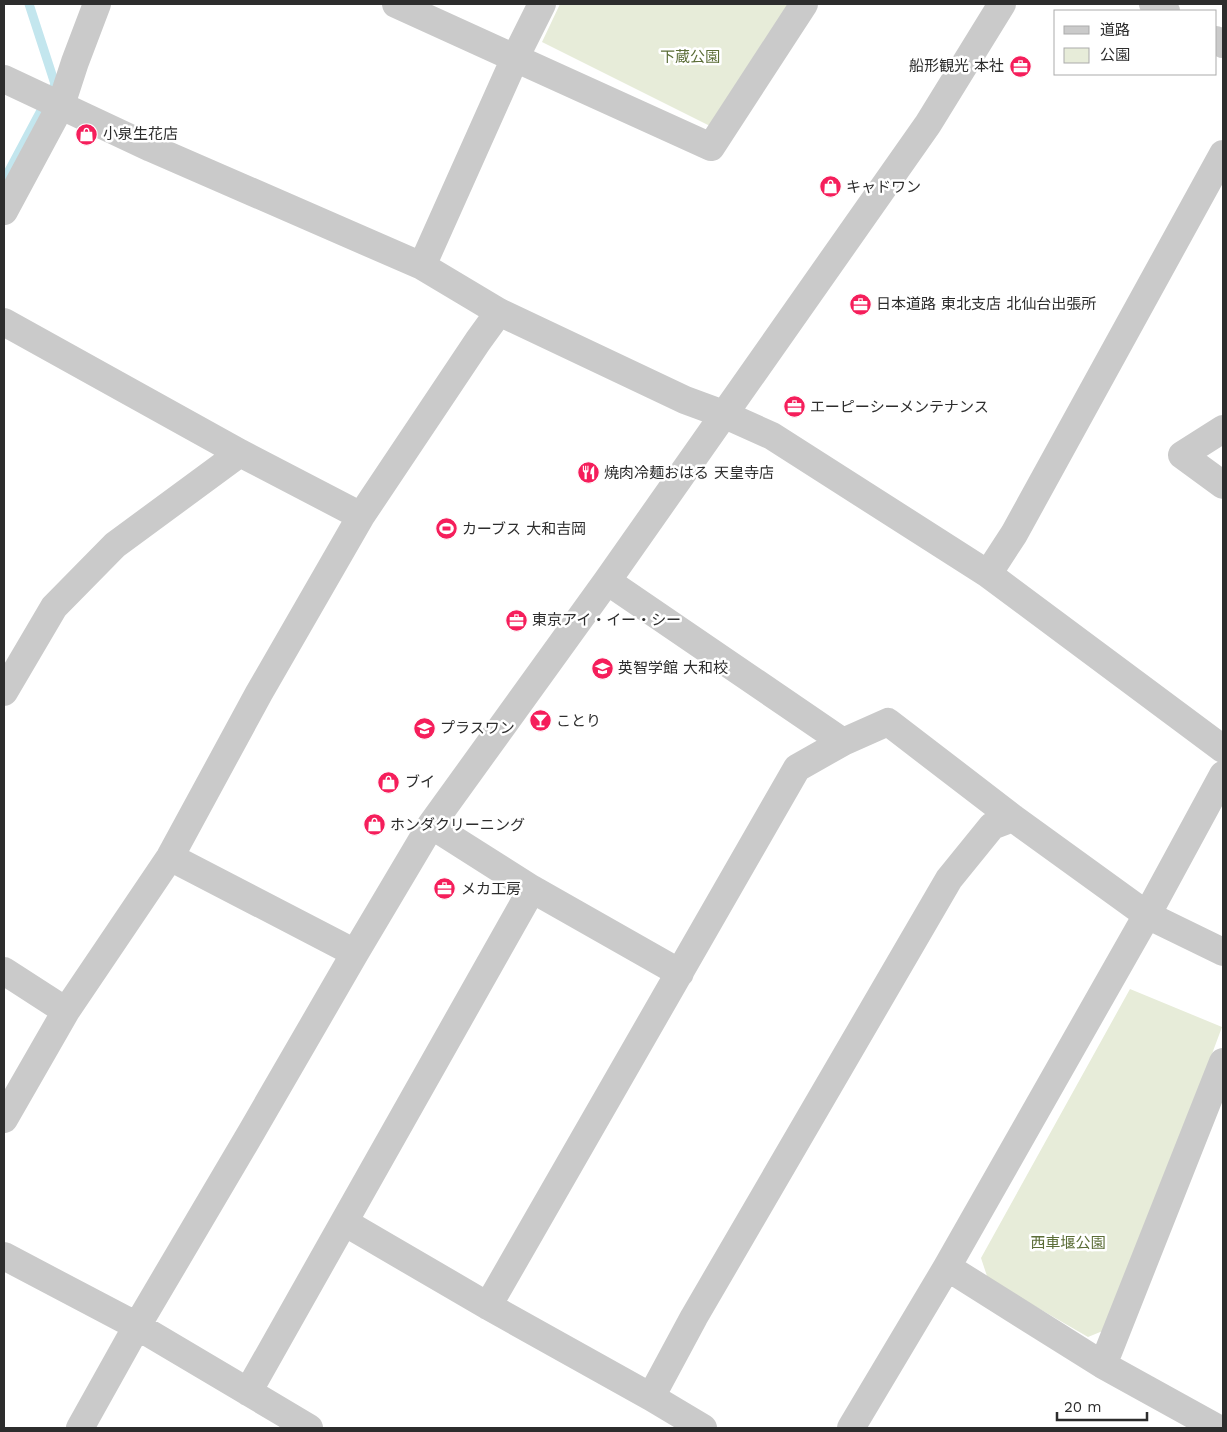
<svg xmlns="http://www.w3.org/2000/svg" width="1227" height="1432" font-family="'Work Sans','Noto Sans JP',sans-serif">
<style>
.green{fill:#e7ecd9}
.lines{fill:none;stroke-linecap:round;stroke-linejoin:round}
.stream{stroke:#c3e6ee;stroke-width:9}
.minor{stroke:#cacaca;stroke-width:28}
.labels{text-anchor:middle;stroke-width:5;stroke-linejoin:round;paint-order:stroke}
.park-label{font-size:15px;fill:#5b6d37;stroke:#fff}
.poi-label{font-size:15px;fill:#2d2d2d;stroke:#fff;text-anchor:start}
</style>
<rect width="100%" height="100%" fill="#fff"/>
<path class="green" d="M 560,4 L 791,4 L 710,126 L 542,42 Z
M 1130,989 L 1222,1027 L 1110,1328 L 1088,1337 L 988,1279 L 981,1258 Z"/>
<g class="lines">
<path class="stream" d="M 4,180 L 55,84 L 29,4"/>
<path class="minor" d="M 396,4 L 711,147 L 804,4
M 1153,4 L 1166,11
M 1216,40 L 1223,44
M 4,79 L 151,148 L 422,266 L 499,312 L 685,400 L 723,414 L 772,436 L 988,574 L 1223,749
M 4,211 L 61,105 L 75,62 L 97,4
M 422,266 L 515,58 L 542,4
M 4,322 L 240,453 L 361,516
M 1223,429 L 1182,455 L 1223,485
M 988,574 L 1014,534 L 1223,154
M 607,581 L 843,742
M 4,692 L 54,607 L 115,545 L 240,453
M 431,825 L 532,889 L 680,973
M 170,857 L 355,953
M 4,971 L 66,1011
M 4,1119 L 66,1011 L 170,857 L 259,693 L 361,516 L 478,341 L 499,312
M 344,1222 L 488,1306 L 651,1397 L 703,1428
M 4,1256 L 137,1326 L 309,1428
M 947,1267 L 1103,1365 L 1217,1428
M 488,1306 L 797,768 L 843,742 L 888,722 L 1013,818 L 1147,915 L 1223,952
M 1103,1365 L 1223,1062
M 248,1392 L 532,889
M 651,1397 L 694,1317 L 949,879 L 992,826 L 1013,818
M 80,1428 L 137,1326 L 252,1131 L 355,953 L 431,825 L 607,581 L 928,124 L 1002,4
M 851,1428 L 947,1267 L 1147,915 L 1223,775"/>
</g>
<defs>
<symbol id="office-disc" viewBox="-11 -11 22 22"><circle r="9.5" fill="#f51e5b" stroke="#fff"/><path d="M-6-3h4V-5.5h4V-3h4V5H-6ZM-1-4.5V-3h2v-1.5ZM-6 0V1H6V0Z" fill="#fff"/></symbol>
<symbol id="shop-disc" viewBox="-11 -11 22 22"><circle r="9.5" fill="#f51e5b" stroke="#fff"/><path d="M-5-2.5h2.3a2.7 3.5 0 0 1 5.4 0H5L5.5 6h-11ZM-1.5-2.5h3a1.5 2.3 0 0 0-3 0Z" fill="#fff"/></symbol>
<symbol id="restaurant-disc" viewBox="-11 -11 22 22"><circle r="9.5" fill="#f51e5b" stroke="#fff"/><path d="M-5-6h1v4h1v-4h1v4h1v-4h1v5L-1.5 .5V6h-2V.5L-5-1ZM5-6V6H3V1.5H1.5Q1.5-4 5-6Z" fill="#fff"/></symbol>
<symbol id="stadium-disc" viewBox="-11 -11 22 22"><circle r="9.5" fill="#f51e5b" stroke="#fff"/><path d="M0-5a6.5 5 0 1 0 0 10a6.5 5 0 1 0 0-10ZM-3.5-1.8h7v3.6h-7Z" fill="#fff"/></symbol>
<symbol id="school-disc" viewBox="-11 -11 22 22"><circle r="9.5" fill="#f51e5b" stroke="#fff"/><path d="M0-5L7-2L0 1L-7-2ZM-4 1L0 2.5L4 1V4Q0 6-4 4Z" fill="#fff"/></symbol>
<symbol id="bar-disc" viewBox="-11 -11 22 22"><circle r="9.5" fill="#f51e5b" stroke="#fff"/><path d="M-6-5H6L.8 .8V4.5H3.5V6h-7V4.5H-.8V.8Z" fill="#fff"/></symbol>
</defs>
<g fill-rule="evenodd">
<use href="#office-disc" x="1008" y="54" width="25" height="25"/>
<use href="#shop-disc" x="74" y="122" width="25" height="25"/>
<use href="#shop-disc" x="818" y="174" width="25" height="25"/>
<use href="#office-disc" x="848" y="292" width="25" height="25"/>
<use href="#office-disc" x="782" y="394" width="25" height="25"/>
<use href="#restaurant-disc" x="576" y="460" width="25" height="25"/>
<use href="#stadium-disc" x="434" y="516" width="25" height="25"/>
<use href="#office-disc" x="504" y="608" width="25" height="25"/>
<use href="#school-disc" x="590" y="656" width="25" height="25"/>
<use href="#bar-disc" x="528" y="708" width="25" height="25"/>
<use href="#school-disc" x="412" y="716" width="25" height="25"/>
<use href="#shop-disc" x="376" y="770" width="25" height="25"/>
<use href="#shop-disc" x="362" y="812" width="25" height="25"/>
<use href="#office-disc" x="432" y="876" width="25" height="25"/>
</g>
<g class="labels">
<g class="park-label">
<text x="690" y="62">下蔵公園</text>
<text x="1068" y="1248">西車堰公園</text>
</g>
<g class="poi-label">
<text x="1004" y="71" text-anchor="end">船形観光 本社</text>
<text x="103" y="139">小泉生花店</text>
<text x="846" y="192">キャドワン</text>
<text x="876" y="309">日本道路 東北支店 北仙台出張所</text>
<text x="810" y="412">エーピーシーメンテナンス</text>
<text x="604" y="478">焼肉冷麺おはる 天皇寺店</text>
<text x="462" y="534">カーブス 大和吉岡</text>
<text x="532" y="625">東京アイ・イー・シー</text>
<text x="618" y="673">英智学館 大和校</text>
<text x="556" y="726">ことり</text>
<text x="440" y="733">プラスワン</text>
<text x="405" y="787">ブイ</text>
<text x="390" y="830">ホンダクリーニング</text>
<text x="461" y="894">メカ工房</text>
</g>
</g>
<rect width="1227" height="1432" fill="none" stroke="#2d2d2d" stroke-width="10"/>
<rect x="1054" y="10" width="162" height="65" fill="#ffffff" stroke="#ababab"/>
<rect x="1064" y="26" width="25" height="8" fill="#cacaca" stroke="#ababab"/>
<text x="1100" y="35" font-size="15" fill="#2d2d2d">道路</text>
<rect x="1064" y="48" width="25" height="15" fill="#e7ecd9" stroke="#ababab"/>
<text x="1100" y="60" font-size="15" fill="#2d2d2d">公園</text>
<path d="M1057 1412v8h90v-8" fill="none" stroke="#2d2d2d" stroke-width="2.5"/>
<text x="1064" y="1412" font-size="15" fill="#2d2d2d" stroke="#ffffff" stroke-width="4" paint-order="stroke">20 m</text>
</svg>
